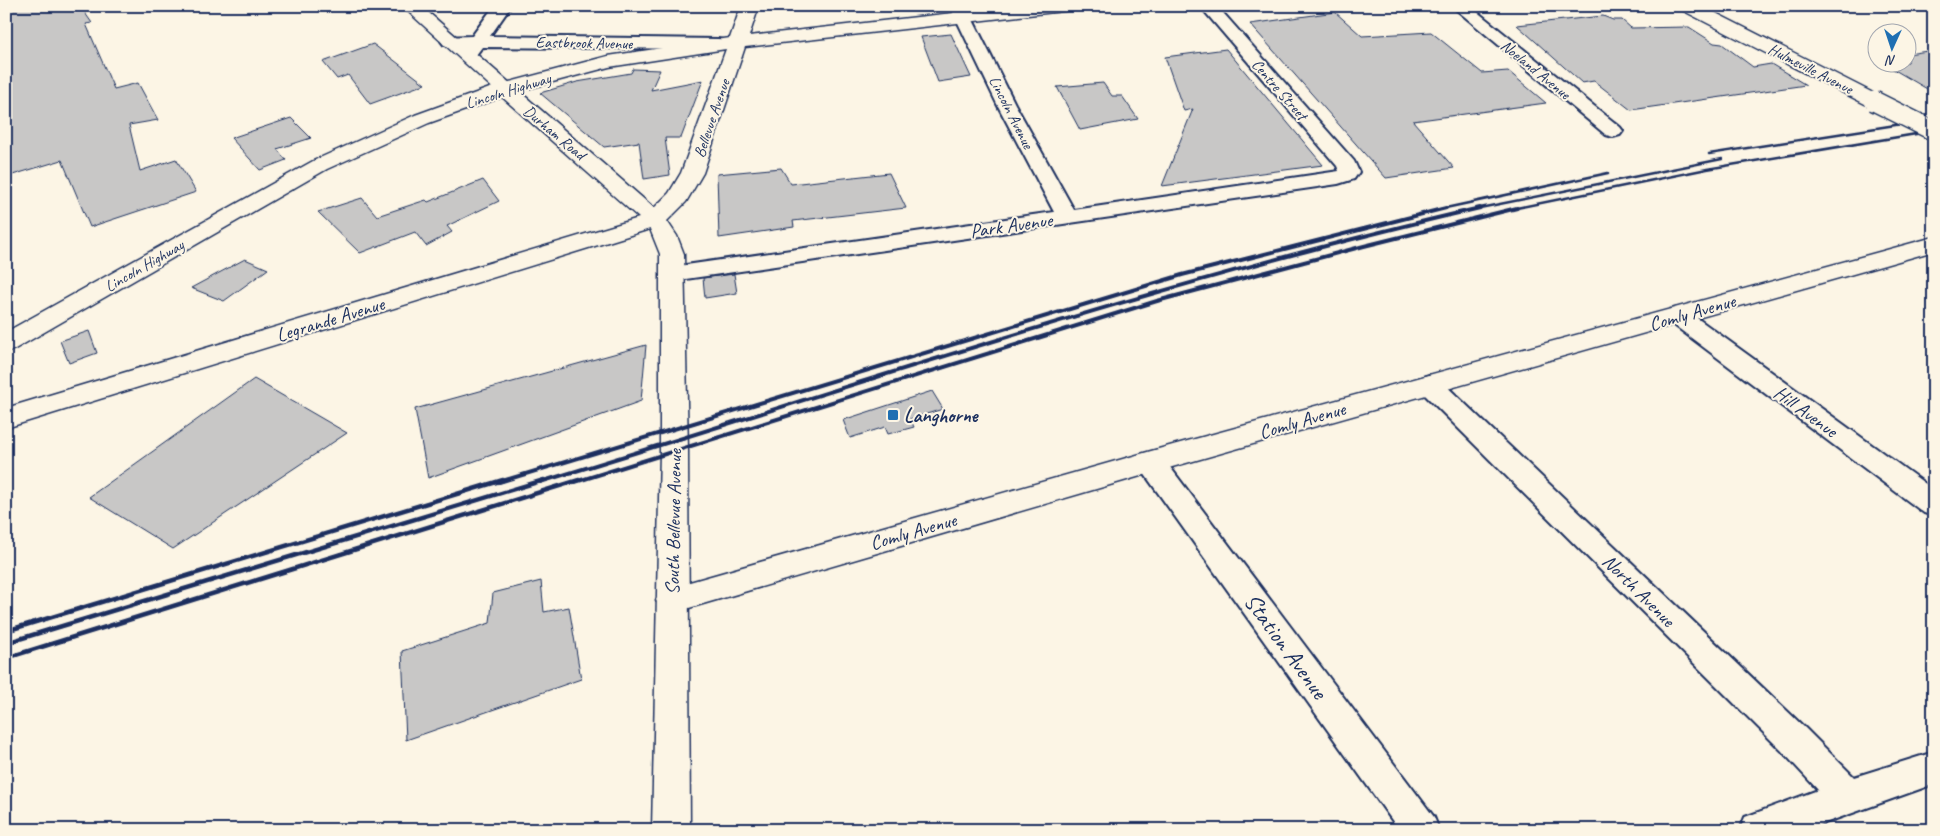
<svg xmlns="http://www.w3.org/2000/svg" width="1940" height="836" font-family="Caveat,sans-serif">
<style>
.building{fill:#c8c7c6;stroke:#1b2f5e}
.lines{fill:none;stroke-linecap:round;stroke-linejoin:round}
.minor-casing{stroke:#1b2f5e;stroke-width:4}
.tertiary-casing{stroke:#1b2f5e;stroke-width:3}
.secondary-casing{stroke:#1b2f5e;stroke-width:3}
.primary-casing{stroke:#1b2f5e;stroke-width:3}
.minor{fill:#fcf5e5;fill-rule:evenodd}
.tertiary{fill:#fcf5e5;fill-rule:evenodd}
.secondary{fill:#fcf5e5;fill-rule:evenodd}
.primary{fill:#fcf5e5;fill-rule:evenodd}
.rail-far2{stroke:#1b2f5e;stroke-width:2.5}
.rail-far1{stroke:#1b2f5e;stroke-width:4}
.rail{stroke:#1b2f5e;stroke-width:4.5}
.tertiary-bridge-casing{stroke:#1b2f5e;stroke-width:22;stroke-linecap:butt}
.tertiary-bridge{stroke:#fcf5e5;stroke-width:19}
.poi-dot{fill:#1f6fb2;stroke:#fcf5e5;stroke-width:2}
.labels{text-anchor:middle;stroke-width:4;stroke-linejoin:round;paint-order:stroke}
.far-street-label{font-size:16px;fill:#1b2f5e;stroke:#fcf5e5}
.street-label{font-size:20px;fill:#1b2f5e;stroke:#fcf5e5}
.poi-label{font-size:20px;font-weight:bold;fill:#1b2f5e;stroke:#fcf5e5;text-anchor:start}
.near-street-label{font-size:24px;fill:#1b2f5e;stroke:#fcf5e5}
</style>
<rect width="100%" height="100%" fill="#fcf5e5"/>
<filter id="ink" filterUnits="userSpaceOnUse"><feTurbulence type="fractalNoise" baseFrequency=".02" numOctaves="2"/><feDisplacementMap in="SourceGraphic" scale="10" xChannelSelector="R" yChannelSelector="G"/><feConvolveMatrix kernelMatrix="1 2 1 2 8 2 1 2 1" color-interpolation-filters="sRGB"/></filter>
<g filter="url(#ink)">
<path class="building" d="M 6,6 L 80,6 L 92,23 L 86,24 L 114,89 L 138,83 L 158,120 L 129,125 L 140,171 L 176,159 L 196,192 L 90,227 L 62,160 L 6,177 Z
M 1335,12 L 1362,36 L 1431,32 L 1482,73 L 1508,71 L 1546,103 L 1413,121 L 1454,168 L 1386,178 L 1250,24 Z
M 1603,16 L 1613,20 L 1622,20 L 1631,28 L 1689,27 L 1714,43 L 1722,44 L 1753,67 L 1771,64 L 1806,85 L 1631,110 L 1594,81 L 1582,83 L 1517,25 Z
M 951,34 L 971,77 L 938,82 L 921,37 Z
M 373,44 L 425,84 L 370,104 L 348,75 L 337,79 L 323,62 Z
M 1226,49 L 1323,165 L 1162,186 L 1193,109 L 1184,111 L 1165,57 Z
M 1934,50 L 1934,93 L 1881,62 L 1908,62 L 1908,54 Z
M 633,69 L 660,70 L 651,90 L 703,80 L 681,138 L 665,138 L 670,175 L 644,179 L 639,142 L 604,147 L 540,93 L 577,82 L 631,73 Z
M 1103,83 L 1112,96 L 1122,96 L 1138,119 L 1080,130 L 1057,87 Z
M 291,118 L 311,138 L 277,149 L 286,160 L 260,170 L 231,138 Z
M 781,168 L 791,184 L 889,173 L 906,208 L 793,221 L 794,227 L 719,238 L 717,174 Z
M 483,180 L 499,201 L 447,226 L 452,232 L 426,246 L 415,232 L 360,253 L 318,212 L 362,198 L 377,216 L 426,200 L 428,202 Z
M 245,259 L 268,269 L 224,301 L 191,288 Z
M 734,274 L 737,293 L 705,298 L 703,278 Z
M 89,331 L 97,353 L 69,363 L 60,341 Z
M 646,345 L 641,401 L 428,478 L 415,409 Z
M 254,379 L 347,433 L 173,549 L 89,497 Z
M 932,391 L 943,409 L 910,419 L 914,427 L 888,434 L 885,427 L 850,438 L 843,420 Z
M 541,581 L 544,612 L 569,607 L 581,679 L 406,740 L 402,651 L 490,623 L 493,593 Z"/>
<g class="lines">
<defs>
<path id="minor" d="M 494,6 L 511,6 L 490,36 L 718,39 L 724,40 L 727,44 L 724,48 L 718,49 L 482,47 L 476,55 L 470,56 L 464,55 L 461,51 L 464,46 L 444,45 L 441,41 L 444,37 L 472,36 Z
M 950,6 L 966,6 L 1015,104 L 1074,210 L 1339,171 L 1337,166 L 1200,6 L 1217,6 L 1354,161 L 1359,172 L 1354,179 L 1338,184 L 672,281 L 664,279 L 661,274 L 664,269 L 672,267 L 1054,212 L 997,104 Z
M 1452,6 L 1470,6 L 1620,127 L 1623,131 L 1620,135 L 1613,137 L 1606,135 Z
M 1678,308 L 1686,310 L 1934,490 L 1934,516 L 1924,513 L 1670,322 L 1666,316 L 1670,310 Z
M 1429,375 L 1438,378 L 1805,728 L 1854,777 L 1934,752 L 1934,784 L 1805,830 L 1740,830 L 1745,817 L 1818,790 L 1781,750 L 1420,390 L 1416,384 L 1420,378 Z
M 1151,452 L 1161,455 L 1434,817 L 1439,830 L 1399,830 L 1141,469 L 1137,462 L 1141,455 Z"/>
<path id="tertiary" d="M 1680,6 L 1702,6 L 1881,97 L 1884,101 L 1881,105 L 1874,107 L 1867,105 L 1682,10 Z
M 1934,237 L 1934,251 L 1151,473 L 672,613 L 661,609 L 656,600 L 661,591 L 672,587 L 1151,451 Z"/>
<path id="secondary" d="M 402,6 L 421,6 L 512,85 L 515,89 L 512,93 L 505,95 L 498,93 Z"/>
<path id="primary" d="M 741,6 L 759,6 L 749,36 L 1015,6 L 1072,6 L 1070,10 L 1064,11 L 745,47 L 703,173 L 686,202 L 667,221 L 677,236 L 684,254 L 688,451 L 690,830 L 652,830 L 660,451 L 660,254 L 650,229 L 6,428 L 6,408 L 639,218 L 502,97 L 429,123 L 327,169 L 15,349 L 6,352 L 6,332 L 313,161 L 415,115 L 498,85 L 608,56 L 730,38 ZM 726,49 L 681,173 L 669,193 L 654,208 L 519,91 L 609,67 Z"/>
</defs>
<use href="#minor" class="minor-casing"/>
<use href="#tertiary" class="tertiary-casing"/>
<use href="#secondary" class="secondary-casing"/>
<use href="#primary" class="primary-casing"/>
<use href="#minor" class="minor"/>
<use href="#tertiary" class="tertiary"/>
<use href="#secondary" class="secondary"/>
<use href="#primary" class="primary"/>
<path class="rail-far2" d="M 1709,154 L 1934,119
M 1441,209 L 1608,173
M 1475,209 L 1722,159
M 1512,209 L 1707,169 L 1934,131"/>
<path class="rail-far1" d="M 499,482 L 1182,275 L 1446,208
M 540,482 C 852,387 1162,281 1480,208
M 575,482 L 1157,301 L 1364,246 L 1517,208"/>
<path class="rail" d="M 6,631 L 503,480
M 6,643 L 544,480
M 6,658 L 579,480"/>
<defs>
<path id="tertiary-bridge" d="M 1874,101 L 1934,131"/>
</defs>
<use href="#tertiary-bridge" class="tertiary-bridge-casing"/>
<use href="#tertiary-bridge" class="tertiary-bridge"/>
</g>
</g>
<rect class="poi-dot" x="887" y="409" width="12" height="12" rx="2.5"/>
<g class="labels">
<g class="far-street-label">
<text transform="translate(584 42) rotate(1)" y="6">Eastbrook Avenue</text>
<text transform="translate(1811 68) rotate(27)" y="6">Hulmeville Avenue</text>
<text transform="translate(1536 69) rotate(39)" y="6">Noeland Avenue</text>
<text transform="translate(1280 89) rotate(49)" y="6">Centre Street</text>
<text transform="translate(508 90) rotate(-17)" y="6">Lincoln Highway</text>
<text transform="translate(1012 112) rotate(63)" y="6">Lincoln Avenue</text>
<text transform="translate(711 118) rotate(-71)" y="6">Bellevue Avenue</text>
<text transform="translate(555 132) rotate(40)" y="6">Durham Road</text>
<text transform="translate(144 265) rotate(-30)" y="6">Lincoln Highway</text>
</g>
<g class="street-label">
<text transform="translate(1011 225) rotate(-8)" y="7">Park Avenue</text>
<text transform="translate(1692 312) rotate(-16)" y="7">Comly Avenue</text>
<text transform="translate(330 319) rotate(-17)" y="7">Legrande Avenue</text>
<text transform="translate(1806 411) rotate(36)" y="7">Hill Avenue</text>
<text transform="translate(1302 420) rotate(-16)" y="7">Comly Avenue</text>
<text transform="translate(673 522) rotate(-89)" y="7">South Bellevue Avenue</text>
<text transform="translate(913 531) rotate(-16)" y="7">Comly Avenue</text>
<text transform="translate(1639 590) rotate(45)" y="7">North Avenue</text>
</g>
<g class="poi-label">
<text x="904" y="422">Langhorne</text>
</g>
<g class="near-street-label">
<text transform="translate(1286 646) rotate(54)" y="8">Station Avenue</text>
</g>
</g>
<rect width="1940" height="836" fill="none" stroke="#fcf5e5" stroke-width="25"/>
<rect x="12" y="12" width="1915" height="811" fill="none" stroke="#1b2f5e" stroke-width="2" filter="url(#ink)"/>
<g transform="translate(1892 48) rotate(183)"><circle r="24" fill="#fcf5e5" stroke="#a2a6af"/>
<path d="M0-4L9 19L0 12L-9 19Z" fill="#1f6fb2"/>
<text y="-8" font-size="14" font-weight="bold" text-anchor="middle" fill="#1b2f5e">N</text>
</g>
</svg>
